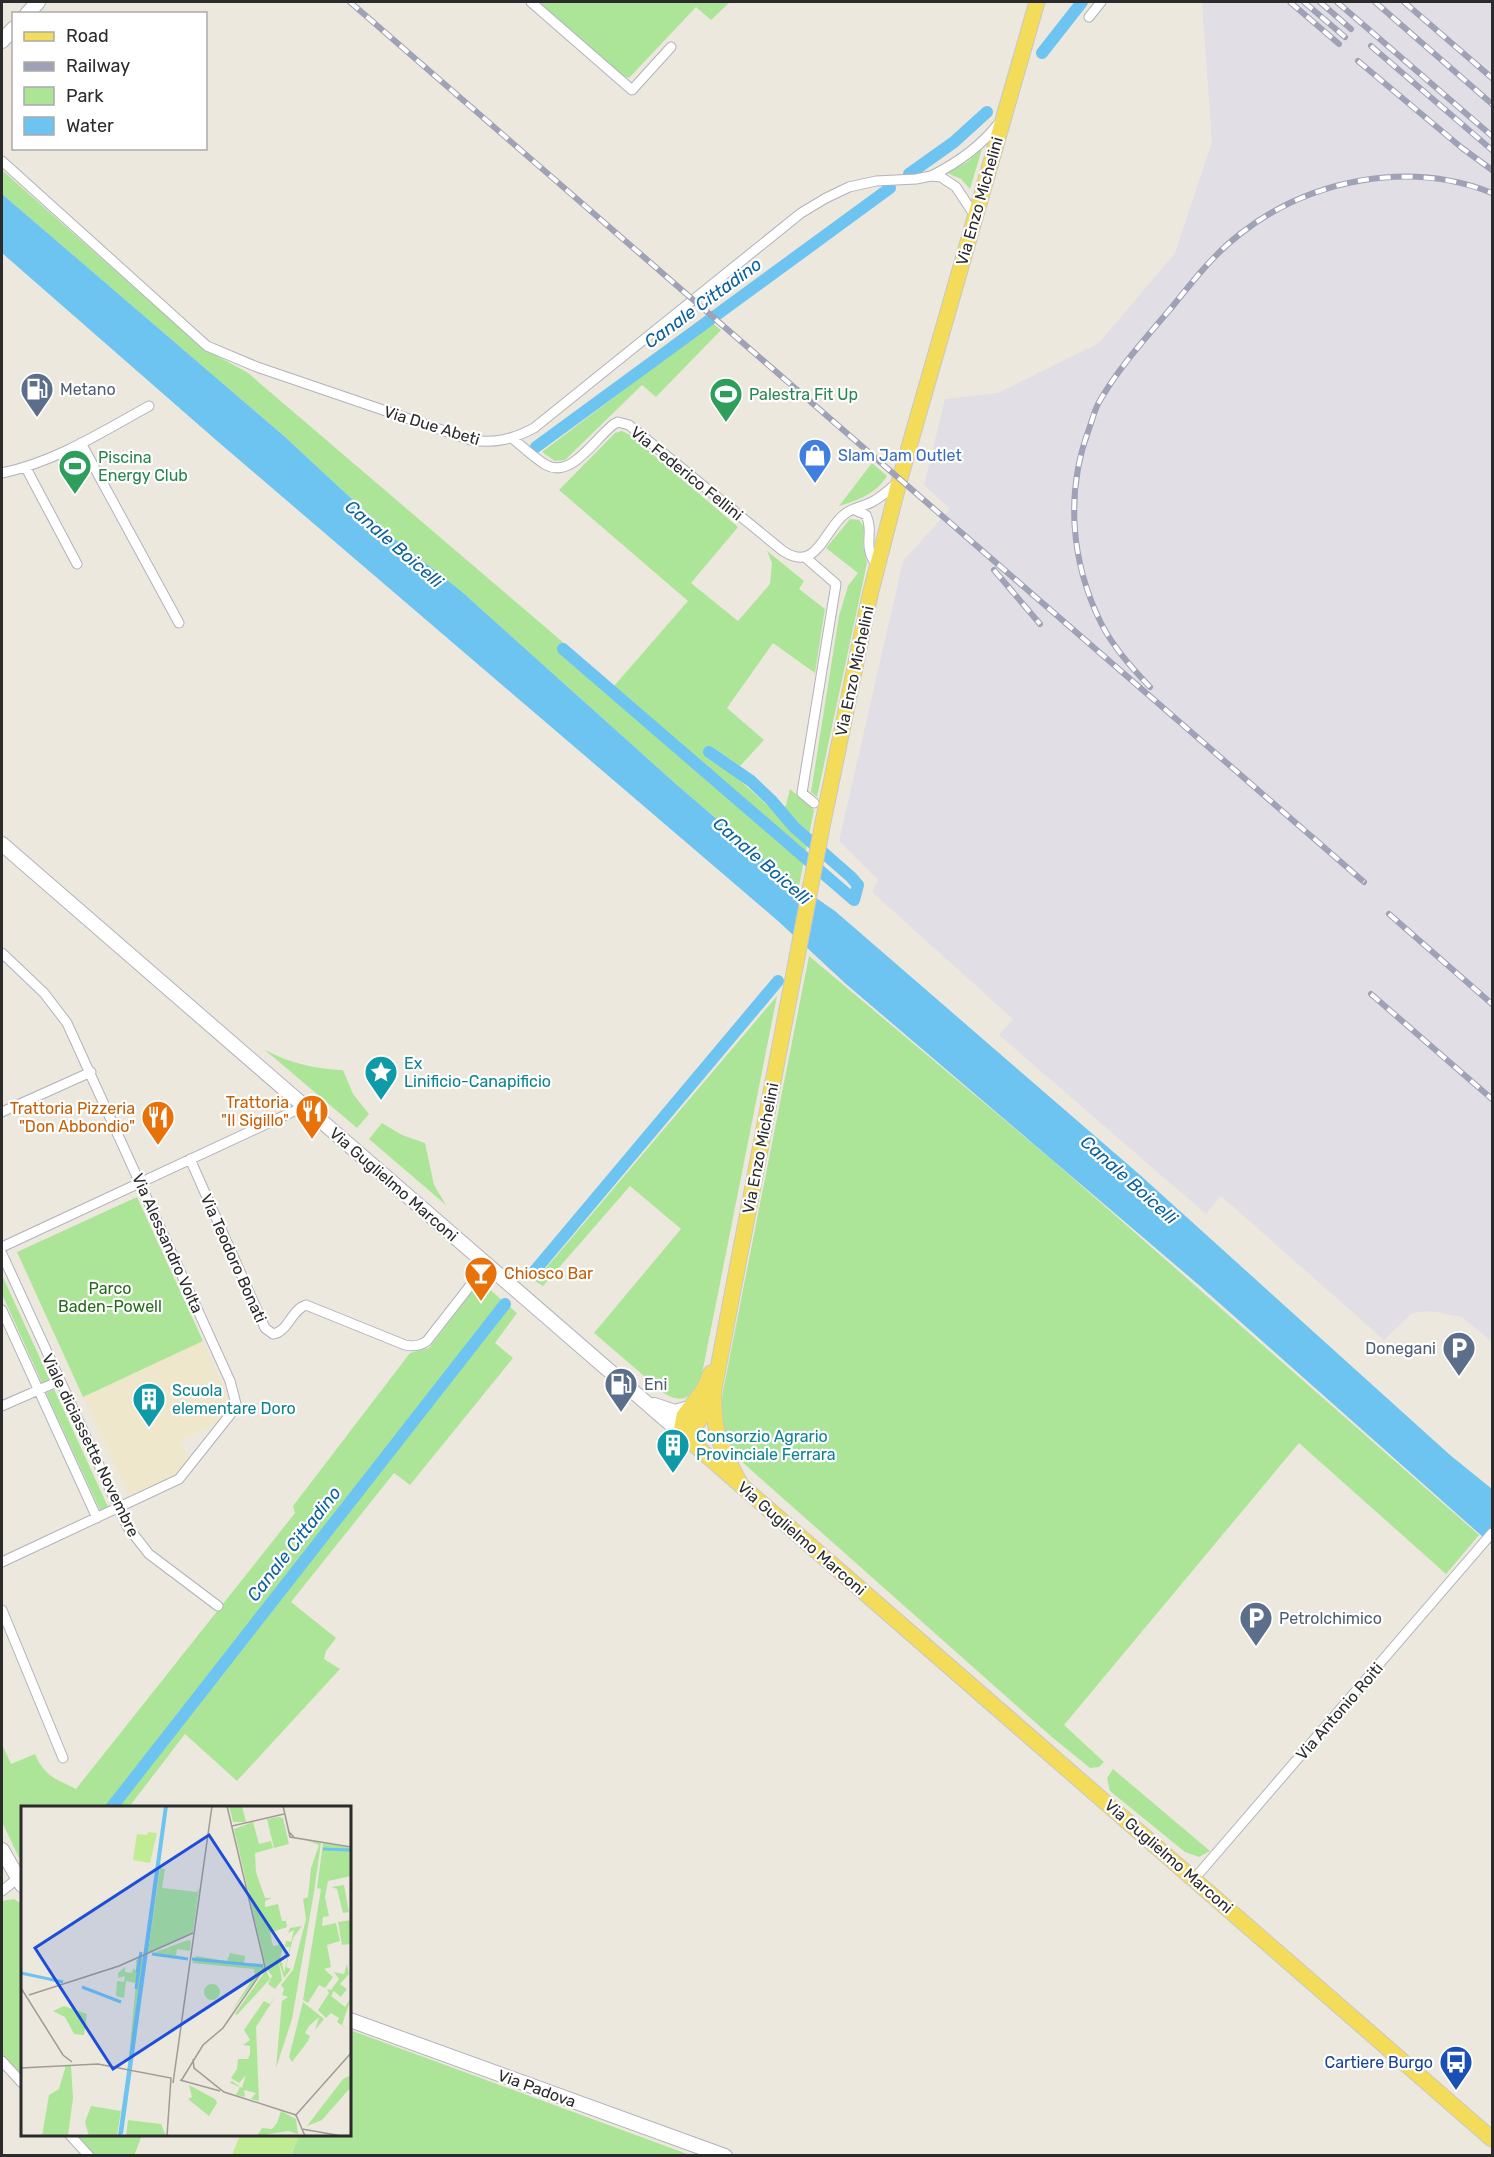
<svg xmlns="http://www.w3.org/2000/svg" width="1494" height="2157" font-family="Rubik,sans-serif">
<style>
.industrial{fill:#e1dee6}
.education{fill:#efe7cc}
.green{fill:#ace598}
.pitch{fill:#c0ec94}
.water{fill:#6ec4f1}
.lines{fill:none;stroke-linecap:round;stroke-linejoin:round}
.canal{stroke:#6ec4f1;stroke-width:12}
.street-casing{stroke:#b1b2bf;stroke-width:11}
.secondary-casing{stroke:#b1b2bf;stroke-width:16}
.primary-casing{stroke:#c8c8c8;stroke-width:17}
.street{stroke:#fff;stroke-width:9}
.secondary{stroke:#fff;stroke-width:14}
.primary{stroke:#f4dc5b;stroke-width:15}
.rail-casing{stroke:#9fa1b6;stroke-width:6}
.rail{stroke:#fff;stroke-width:4;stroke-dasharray:11;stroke-linecap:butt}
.labels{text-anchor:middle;stroke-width:4.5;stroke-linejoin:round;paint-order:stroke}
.street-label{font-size:16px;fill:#2b2b2b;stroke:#fff}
.service-label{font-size:16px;fill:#4e5e75;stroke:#fff;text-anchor:start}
.leisure-label{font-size:16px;fill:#27864d;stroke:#fff;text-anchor:start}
.shop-label{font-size:16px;fill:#366cbe;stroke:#fff;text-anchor:start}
.culture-label{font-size:16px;fill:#0d838f;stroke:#fff;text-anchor:start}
.food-label{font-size:16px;fill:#c56008;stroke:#fff;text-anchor:end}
.park-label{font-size:16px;fill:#236b19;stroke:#fff}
.transit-label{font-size:16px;fill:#164399;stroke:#fff;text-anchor:end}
.water-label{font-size:18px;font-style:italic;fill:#0a61a0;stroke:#fff}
.inset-river{fill:none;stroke:#6ec4f1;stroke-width:3}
.inset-road{fill:none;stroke:#9f9c96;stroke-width:1.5}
.view{fill:#1d4ed8;fill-opacity:0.15;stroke:#1d4ed8;stroke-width:3}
.inset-edge{fill:none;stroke:#2b2b2b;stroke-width:3}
</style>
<rect width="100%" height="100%" fill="#ede8dd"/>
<path class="industrial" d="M 1202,2 L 1492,2 L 1492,1342 L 1462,1317 L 1431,1311 L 1412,1313 L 1384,1340 L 1221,1196 L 1206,1214 L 999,1035 L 1013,1019 L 872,892 L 878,880 L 839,841 L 903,561 L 950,509 L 924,485 L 945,399 L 998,393 L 1099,343 L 1175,253 L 1212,142 Z"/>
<path class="education" d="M 203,1341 L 227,1394 L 229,1400 L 226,1411 L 214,1425 L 180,1440 L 190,1460 L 181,1472 L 175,1477 L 130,1497 L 83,1397 Z"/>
<path class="green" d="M 539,2 L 730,2 L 711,20 L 696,7 L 629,78 L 619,74 Z
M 982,149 L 970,189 L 961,179 L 947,173 L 967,162 Z
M 2,170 L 201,347 L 248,373 L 614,686 L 688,601 L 559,490 L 615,433 L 622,431 L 630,435 L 738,527 L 691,583 L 738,621 L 770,584 L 772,563 L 767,551 L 804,581 L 799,589 L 825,609 L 815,673 L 773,643 L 727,708 L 764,740 L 740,766 L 711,746 L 705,757 L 735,776 L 777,814 L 786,805 L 790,789 L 814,810 L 799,886 L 781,874 L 677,785 L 461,591 L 395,539 L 284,436 L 2,194 Z
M 712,323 L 721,330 L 656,397 L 642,385 L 565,460 L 555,461 L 542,452 Z
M 872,463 L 887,476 C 877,493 857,501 839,506 Z
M 850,519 L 859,520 L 864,527 L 863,546 L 867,563 L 817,797 L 811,792 L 839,616 L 848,586 L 858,573 L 826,548 Z
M 809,956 L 1051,1159 L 1479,1535 L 1446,1574 L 1299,1443 L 1064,1725 L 1104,1762 L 1099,1767 L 1090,1768 L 1053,1738 L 741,1461 C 718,1433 719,1425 723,1391 Z
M 777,996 L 702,1374 C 696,1393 686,1406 665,1394 L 594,1333 L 681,1229 L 630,1186 L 543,1286 L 535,1281 Z
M 265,1050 C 289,1063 315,1069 343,1070 L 353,1094 L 369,1114 L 357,1128 Z
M 382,1123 L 402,1135 L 425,1143 L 434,1185 L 446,1205 L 369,1139 Z
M 137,1197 L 203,1341 L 83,1397 L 17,1252 Z
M 2,1275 L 50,1380 L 42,1383 L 2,1294 Z
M 480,1281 L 517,1313 L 495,1343 L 513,1358 L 410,1485 L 394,1473 L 291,1602 L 336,1638 L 326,1651 L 324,1659 L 340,1669 L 237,1781 L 185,1734 L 129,1807 L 22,1808 L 22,1864 L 2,1822 L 2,1744 L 11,1764 L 35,1754 C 44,1776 56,1779 76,1789 L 295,1513 L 293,1506 L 410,1353 L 429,1348 Z
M 54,1389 L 109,1509 L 101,1512 L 46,1393 Z
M 1113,1769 L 1210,1851 L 1199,1857 L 1185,1852 L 1110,1791 L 1107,1778 Z
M 14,1899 L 22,1904 L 22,2077 L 2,2055 L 2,1901 Z
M 350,2030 L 690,2155 L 291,2156 L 299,2135 L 350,2134 Z
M 76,2135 L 142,2135 L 134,2156 L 95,2155 Z"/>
<path class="pitch" d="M 240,2135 L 240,2134 L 299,2135 L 291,2155 L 232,2155 Z"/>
<path class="water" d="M 2,194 L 284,436 L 395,539 L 461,591 L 677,785 L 781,874 L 835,911 L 1140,1175 L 1450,1455 L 1492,1489 L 1492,1545 L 1200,1286 L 846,984 L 778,921 L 216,440 L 2,253 Z"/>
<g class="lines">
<path class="canal" d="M 1042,53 L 1082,2
M 909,174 L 954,142 L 987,112
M 536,447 L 890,188
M 563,649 L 854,900 L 858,885 L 851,877 L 794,827 L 771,800 L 751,781 L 709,752
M 532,1274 L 778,981
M 111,1808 L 505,1304"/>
<defs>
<path id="street" d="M 531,2 L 632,90 L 671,47
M 1089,17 L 1101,2
M 2,161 L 207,346 L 257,367 L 471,440 C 495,444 513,439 534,428 L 801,213 L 826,198 L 849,187 L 876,181 L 916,179 L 931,176 L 941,177 L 956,187 L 975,216
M 933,175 C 959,162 981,146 999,123
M 512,438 C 523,447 534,458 546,465 C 572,479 595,438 614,424 L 618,422 L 629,425 L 783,551 C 818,574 824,528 846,513 C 853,508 864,506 872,502 C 882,497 890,489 898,482
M 81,443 L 179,623
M 26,468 L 77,564
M 2,473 C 55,462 102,432 149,406
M 855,510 L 866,515 C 875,534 861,544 877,566
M 805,557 L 836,584 L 802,793 L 814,803
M 2,953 L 44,993 L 67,1023 L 230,1381 L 236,1404 L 233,1411 L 179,1479 L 2,1562
M 2,1112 L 91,1072
M 190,1159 L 265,1328 L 273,1334 C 288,1332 291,1310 306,1305 L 405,1345 C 414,1347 420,1346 427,1341 L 487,1264
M 2,1247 L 305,1106
M 2,1254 L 127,1526 L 149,1554 L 218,1606
M 2,1310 L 97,1518
M 2,1406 L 59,1381
M 2,1610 L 63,1758
M 1195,1878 L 1492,1533
M 2,1891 L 18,1878
M 2,2061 L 22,2083
M 69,2134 L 89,2156"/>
<path id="secondary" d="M 27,14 L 38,2
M 2,41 L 14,28
M 2,844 L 681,1433
M 654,1405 L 675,1412 L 689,1408
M 2,1850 L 22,1885
M 350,2020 L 725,2156"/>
<path id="primary" d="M 681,1433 L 1492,2139
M 681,1433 L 684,1416 L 704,1389 L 711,1373
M 681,1433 L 698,1422 L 713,1399
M 741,1485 C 721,1448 712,1433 714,1389 L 823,822 L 870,595 L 899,482 L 1037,2"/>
</defs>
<use href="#street" class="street-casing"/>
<use href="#secondary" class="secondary-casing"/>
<use href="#primary" class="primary-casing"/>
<use href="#street" class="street"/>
<use href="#secondary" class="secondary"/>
<use href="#primary" class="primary"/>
<defs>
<path id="rail" d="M 350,2 L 1364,882
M 1290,2 L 1339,44
M 1304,2 L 1345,37
M 1320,2 L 1351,29
M 1337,2 L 1492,136
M 1375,2 L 1492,104
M 1404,2 L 1492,78
M 1371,46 L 1492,150
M 1358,61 L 1462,148 L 1492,170
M 994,570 L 1040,624
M 1150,687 C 1132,668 1113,647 1101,623 C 1071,562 1065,493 1089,429 C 1092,421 1094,412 1098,404 C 1118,368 1146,338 1172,307 C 1193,281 1214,254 1240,234 C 1310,179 1409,160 1492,193
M 1389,914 L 1492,1004
M 1371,994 L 1492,1099"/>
</defs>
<use href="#rail" class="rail-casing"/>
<use href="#rail" class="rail"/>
</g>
<defs>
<symbol id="fuel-pin" viewBox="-11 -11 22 30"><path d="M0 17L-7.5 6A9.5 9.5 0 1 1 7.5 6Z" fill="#5c6f8a" stroke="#fff"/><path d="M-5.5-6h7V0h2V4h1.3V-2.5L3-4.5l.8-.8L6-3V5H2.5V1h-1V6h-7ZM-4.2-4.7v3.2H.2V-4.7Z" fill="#fff"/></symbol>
<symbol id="stadium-pin" viewBox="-11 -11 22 30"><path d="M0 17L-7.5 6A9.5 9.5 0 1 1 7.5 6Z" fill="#2e9e5b" stroke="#fff"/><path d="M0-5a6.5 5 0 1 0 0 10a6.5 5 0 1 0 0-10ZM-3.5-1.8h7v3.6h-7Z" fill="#fff"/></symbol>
<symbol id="shop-pin" viewBox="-11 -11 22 30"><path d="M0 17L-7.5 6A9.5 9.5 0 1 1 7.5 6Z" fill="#3f7fe0" stroke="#fff"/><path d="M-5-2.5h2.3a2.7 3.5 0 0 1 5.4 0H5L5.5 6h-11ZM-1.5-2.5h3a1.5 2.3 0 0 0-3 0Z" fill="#fff"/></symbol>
<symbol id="sight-pin" viewBox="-11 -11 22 30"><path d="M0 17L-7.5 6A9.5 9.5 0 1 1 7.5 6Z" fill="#0f9aa8" stroke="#fff"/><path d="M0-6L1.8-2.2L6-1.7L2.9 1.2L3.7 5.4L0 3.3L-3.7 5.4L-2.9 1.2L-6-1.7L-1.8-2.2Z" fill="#fff"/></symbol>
<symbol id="restaurant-pin" viewBox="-11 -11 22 30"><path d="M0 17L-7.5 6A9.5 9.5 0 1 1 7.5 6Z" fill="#e8710a" stroke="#fff"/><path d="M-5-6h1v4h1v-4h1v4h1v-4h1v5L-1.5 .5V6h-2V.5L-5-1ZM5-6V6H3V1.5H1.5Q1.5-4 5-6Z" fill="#fff"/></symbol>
<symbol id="bar-pin" viewBox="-11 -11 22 30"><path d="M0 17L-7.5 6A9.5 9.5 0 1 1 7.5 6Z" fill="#e8710a" stroke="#fff"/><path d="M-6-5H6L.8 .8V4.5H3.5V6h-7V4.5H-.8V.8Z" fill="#fff"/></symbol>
<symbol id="parking-pin" viewBox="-11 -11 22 30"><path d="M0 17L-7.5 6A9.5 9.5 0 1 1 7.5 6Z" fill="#5c6f8a" stroke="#fff"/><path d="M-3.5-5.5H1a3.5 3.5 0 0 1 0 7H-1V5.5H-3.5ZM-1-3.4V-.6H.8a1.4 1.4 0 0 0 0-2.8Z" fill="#fff"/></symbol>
<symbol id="building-pin" viewBox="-11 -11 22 30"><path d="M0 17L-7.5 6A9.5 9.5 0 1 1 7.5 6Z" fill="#0f9aa8" stroke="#fff"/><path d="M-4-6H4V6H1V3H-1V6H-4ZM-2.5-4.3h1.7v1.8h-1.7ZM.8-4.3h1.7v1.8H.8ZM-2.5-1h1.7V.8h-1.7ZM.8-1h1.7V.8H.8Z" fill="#fff"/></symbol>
<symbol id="bus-pin" viewBox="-11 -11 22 30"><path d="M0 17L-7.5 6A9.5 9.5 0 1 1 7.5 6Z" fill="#1a4fb4" stroke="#fff"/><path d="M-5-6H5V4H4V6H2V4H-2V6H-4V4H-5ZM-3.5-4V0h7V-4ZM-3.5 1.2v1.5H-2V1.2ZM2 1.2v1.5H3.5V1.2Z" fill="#fff"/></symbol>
</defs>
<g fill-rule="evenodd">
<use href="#fuel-pin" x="18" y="370" width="38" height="52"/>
<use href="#stadium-pin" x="707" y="375" width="38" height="52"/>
<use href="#shop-pin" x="796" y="436" width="38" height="52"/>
<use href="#stadium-pin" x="56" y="447" width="38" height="52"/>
<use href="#sight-pin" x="362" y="1053" width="38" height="52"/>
<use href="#restaurant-pin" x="293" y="1092" width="38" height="52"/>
<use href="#restaurant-pin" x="139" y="1098" width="38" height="52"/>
<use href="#bar-pin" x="462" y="1254" width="38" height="52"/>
<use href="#parking-pin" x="1440" y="1329" width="38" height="52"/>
<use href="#fuel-pin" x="602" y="1365" width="38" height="52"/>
<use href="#building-pin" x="130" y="1380" width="38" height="52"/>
<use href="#building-pin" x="654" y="1426" width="38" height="52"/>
<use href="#parking-pin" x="1237" y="1599" width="38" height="52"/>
<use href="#bus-pin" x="1437" y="2043" width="38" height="52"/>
</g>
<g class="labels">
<g class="street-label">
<text transform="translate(979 201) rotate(-74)" y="6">Via Enzo Michelini</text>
<text transform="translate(432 425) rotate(17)" y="6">Via Due Abeti</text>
<text transform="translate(687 473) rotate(39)" y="6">Via Federico Fellini</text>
<text transform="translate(854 671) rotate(-78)" y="6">Via Enzo Michelini</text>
<text transform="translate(760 1148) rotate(-79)" y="6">Via Enzo Michelini</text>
<text transform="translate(394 1184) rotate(41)" y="6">Via Guglielmo Marconi</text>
<text transform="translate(168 1243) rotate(66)" y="6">Via Alessandro Volta</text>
<text transform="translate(234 1258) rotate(66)" y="6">Via Teodoro Bonati</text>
<text transform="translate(91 1445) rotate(64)" y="6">Viale diciassette Novembre</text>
<text transform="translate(802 1538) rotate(41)" y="6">Via Guglielmo Marconi</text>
<text transform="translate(1339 1711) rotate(-49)" y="6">Via Antonio Roiti</text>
<text transform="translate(1169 1856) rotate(41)" y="6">Via Guglielmo Marconi</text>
<text transform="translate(537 2088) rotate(20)" y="6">Via Padova</text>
</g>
<g class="service-label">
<text x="60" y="395">Metano</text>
<text x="1436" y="1354" text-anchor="end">Donegani</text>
<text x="644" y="1390">Eni</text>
<text x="1279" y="1624">Petrolchimico</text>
</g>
<g class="leisure-label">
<text x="749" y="400">Palestra Fit Up</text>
<text x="98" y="463">Piscina<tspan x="98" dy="18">Energy Club</tspan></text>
</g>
<g class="shop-label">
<text x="838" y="461">Slam Jam Outlet</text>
</g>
<g class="culture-label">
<text x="404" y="1069">Ex<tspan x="404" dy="18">Linificio-Canapificio</tspan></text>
<text x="172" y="1396">Scuola<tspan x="172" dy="18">elementare Doro</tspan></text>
<text x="696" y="1442">Consorzio Agrario<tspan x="696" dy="18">Provinciale Ferrara</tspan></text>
</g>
<g class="food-label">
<text x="289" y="1108">Trattoria<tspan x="289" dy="18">"Il Sigillo"</tspan></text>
<text x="135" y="1114">Trattoria Pizzeria<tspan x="135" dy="18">"Don Abbondio"</tspan></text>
<text x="504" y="1279" text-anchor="start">Chiosco Bar</text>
</g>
<g class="park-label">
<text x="110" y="1294">Parco<tspan x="110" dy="18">Baden-Powell</tspan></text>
</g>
<g class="transit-label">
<text x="1433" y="2068">Cartiere Burgo</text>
</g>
<g class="water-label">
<text transform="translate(703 303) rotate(-36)" y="6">Canale Cittadino</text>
<text transform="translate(394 544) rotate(41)" y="6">Canale Boicelli</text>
<text transform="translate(762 861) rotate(41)" y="6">Canale Boicelli</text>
<text transform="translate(1129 1180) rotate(42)" y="6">Canale Boicelli</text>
<text transform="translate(294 1544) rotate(-52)" y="6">Canale Cittadino</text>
</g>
</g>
<g transform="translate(21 1806)">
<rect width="330" height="330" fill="#ede8dd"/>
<path d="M 208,0 L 221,0 L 225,16 L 212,16 ZM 258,11 L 262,12 L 268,38 L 253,42 L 246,13 ZM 232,16 L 238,38 L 250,35 L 252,42 L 234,47 L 235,66 L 244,92 L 251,92 L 244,95 L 244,101 L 257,98 L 261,115 L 265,115 L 266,121 L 249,127 L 252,140 L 263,138 L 258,156 L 261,156 L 263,167 L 269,141 L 264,141 L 265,135 L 270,136 L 273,124 L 267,127 L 269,122 L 281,120 L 272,132 L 265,161 L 270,163 L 263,172 L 258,156 L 261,174 L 254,183 L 247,178 L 251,170 L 245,162 L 213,23 ZM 287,35 L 300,37 L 293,86 L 271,213 L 255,262 L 261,195 L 267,191 L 261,189 L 263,183 L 260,179 L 272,164 L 285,113 L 282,93 L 287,91 L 290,62 L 298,39 ZM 302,37 L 330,42 L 330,70 L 307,75 L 304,91 L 308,110 L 302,111 L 301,120 L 315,117 L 319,135 L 306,139 L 310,161 L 303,163 L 312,171 L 304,182 L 298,179 L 287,197 L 282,194 L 300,83 L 296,82 ZM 139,62 L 144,63 L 141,82 L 176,86 L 178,82 L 172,126 L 127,147 ZM 323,79 L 328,106 L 322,107 L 316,83 L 310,81 ZM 330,114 L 330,138 L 321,139 L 317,116 ZM 167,134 L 170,135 L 169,145 L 156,143 L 155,149 L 168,152 L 132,147 ZM 209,147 L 224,150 L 223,157 L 243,158 L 242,164 L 210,206 L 234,169 L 233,163 L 171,157 L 175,150 L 206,155 ZM 122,151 L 120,167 L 107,261 L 115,177 L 105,175 L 103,192 L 95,190 L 96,175 L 103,176 L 104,170 L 97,172 L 97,167 L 104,161 L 104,166 L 111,167 L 112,162 L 116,166 L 115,154 ZM 326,158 L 328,168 L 319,178 L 326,183 L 320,191 L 313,185 L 310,190 L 324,201 L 330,192 L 321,219 L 330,226 L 316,216 L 318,212 L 310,207 L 305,212 L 297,204 L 308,187 L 306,183 L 310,184 L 318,173 L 313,166 L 323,168 ZM 245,164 L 249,173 L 216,209 L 214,208 ZM183 186a8 8 0 1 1 16 0a8 8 0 1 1-16 0ZM 256,188 L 235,221 L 238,295 L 230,293 L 235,287 L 223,284 L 224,291 L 215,289 L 219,281 L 209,277 L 211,275 L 221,282 L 225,269 L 218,277 L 210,272 L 216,263 L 217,253 L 227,253 L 229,248 L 229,240 L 222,239 L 229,234 L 223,224 L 243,195 L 249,198 ZM 282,196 L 303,213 L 294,224 L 298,211 L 288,220 L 284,227 L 289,230 L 287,235 L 271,256 L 268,251 ZM 43,200 L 66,208 L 63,229 L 53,228 L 44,211 L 32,205 ZM 45,259 L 50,259 L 52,292 L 47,330 L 21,330 L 28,289 L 38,283 ZM 330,269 L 330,281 L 301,314 L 286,320 L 322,273 ZM 168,279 L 194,293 L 196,297 L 188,310 L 167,293 L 171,291 ZM 70,300 L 100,305 L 96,330 L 68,330 L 64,316 ZM 260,305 L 275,313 L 277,328 L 267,325 L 236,330 L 241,322 L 251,323 L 256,317 ZM 107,314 L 140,318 L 145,330 L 105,330 Z" fill="#ace598"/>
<path d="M 127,26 L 136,27 L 129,57 L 112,54 L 116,28 L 126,29 Z" fill="#c0ec94"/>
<path d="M 143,0 L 147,0 L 102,328 L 97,330 Z" fill="#6ec4f1"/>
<path class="inset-river" d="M 302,43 L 330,44M 131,148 L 167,153M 171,153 L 242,160M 0,167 L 42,176M 61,181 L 100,196M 115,183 L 120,146 L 116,166"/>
<path class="inset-road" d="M 262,0 L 268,26 L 273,31M 264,9 L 269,31 L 330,41M 211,20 L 263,8M 0,182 L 42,249 L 51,256M 8,189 L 98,160 L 172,127M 172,253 L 173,262 L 203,286 L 275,309M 0,262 L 77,258 L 150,272 L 146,330M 159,274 L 199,285M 160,275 L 182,239 L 202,222 L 244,161 L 206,0M 152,277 L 191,0M 275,309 L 284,330M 274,310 L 330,247M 281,323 L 321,330"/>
<path class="view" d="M 188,29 L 267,149 L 92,263 L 14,142 Z"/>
<rect width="330" height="330" class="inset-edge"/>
</g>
<rect width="1494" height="2157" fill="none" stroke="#2b2b2b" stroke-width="6"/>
<rect x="12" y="12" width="195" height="138" fill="#ffffff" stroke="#aaaaaa" stroke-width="1.5"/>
<rect x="24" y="32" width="30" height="9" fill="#f4dc5b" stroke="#aaaaaa" stroke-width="1.5"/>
<text x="66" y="42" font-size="18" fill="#2b2b2b">Road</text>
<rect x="24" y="62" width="30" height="9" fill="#9fa1b6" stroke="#aaaaaa" stroke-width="1.5"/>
<text x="66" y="72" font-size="18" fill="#2b2b2b">Railway</text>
<rect x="24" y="87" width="30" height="18" fill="#ace598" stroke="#aaaaaa" stroke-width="1.5"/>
<text x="66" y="102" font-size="18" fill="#2b2b2b">Park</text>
<rect x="24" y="117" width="30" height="18" fill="#6ec4f1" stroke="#aaaaaa" stroke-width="1.5"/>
<text x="66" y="132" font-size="18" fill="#2b2b2b">Water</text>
</svg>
